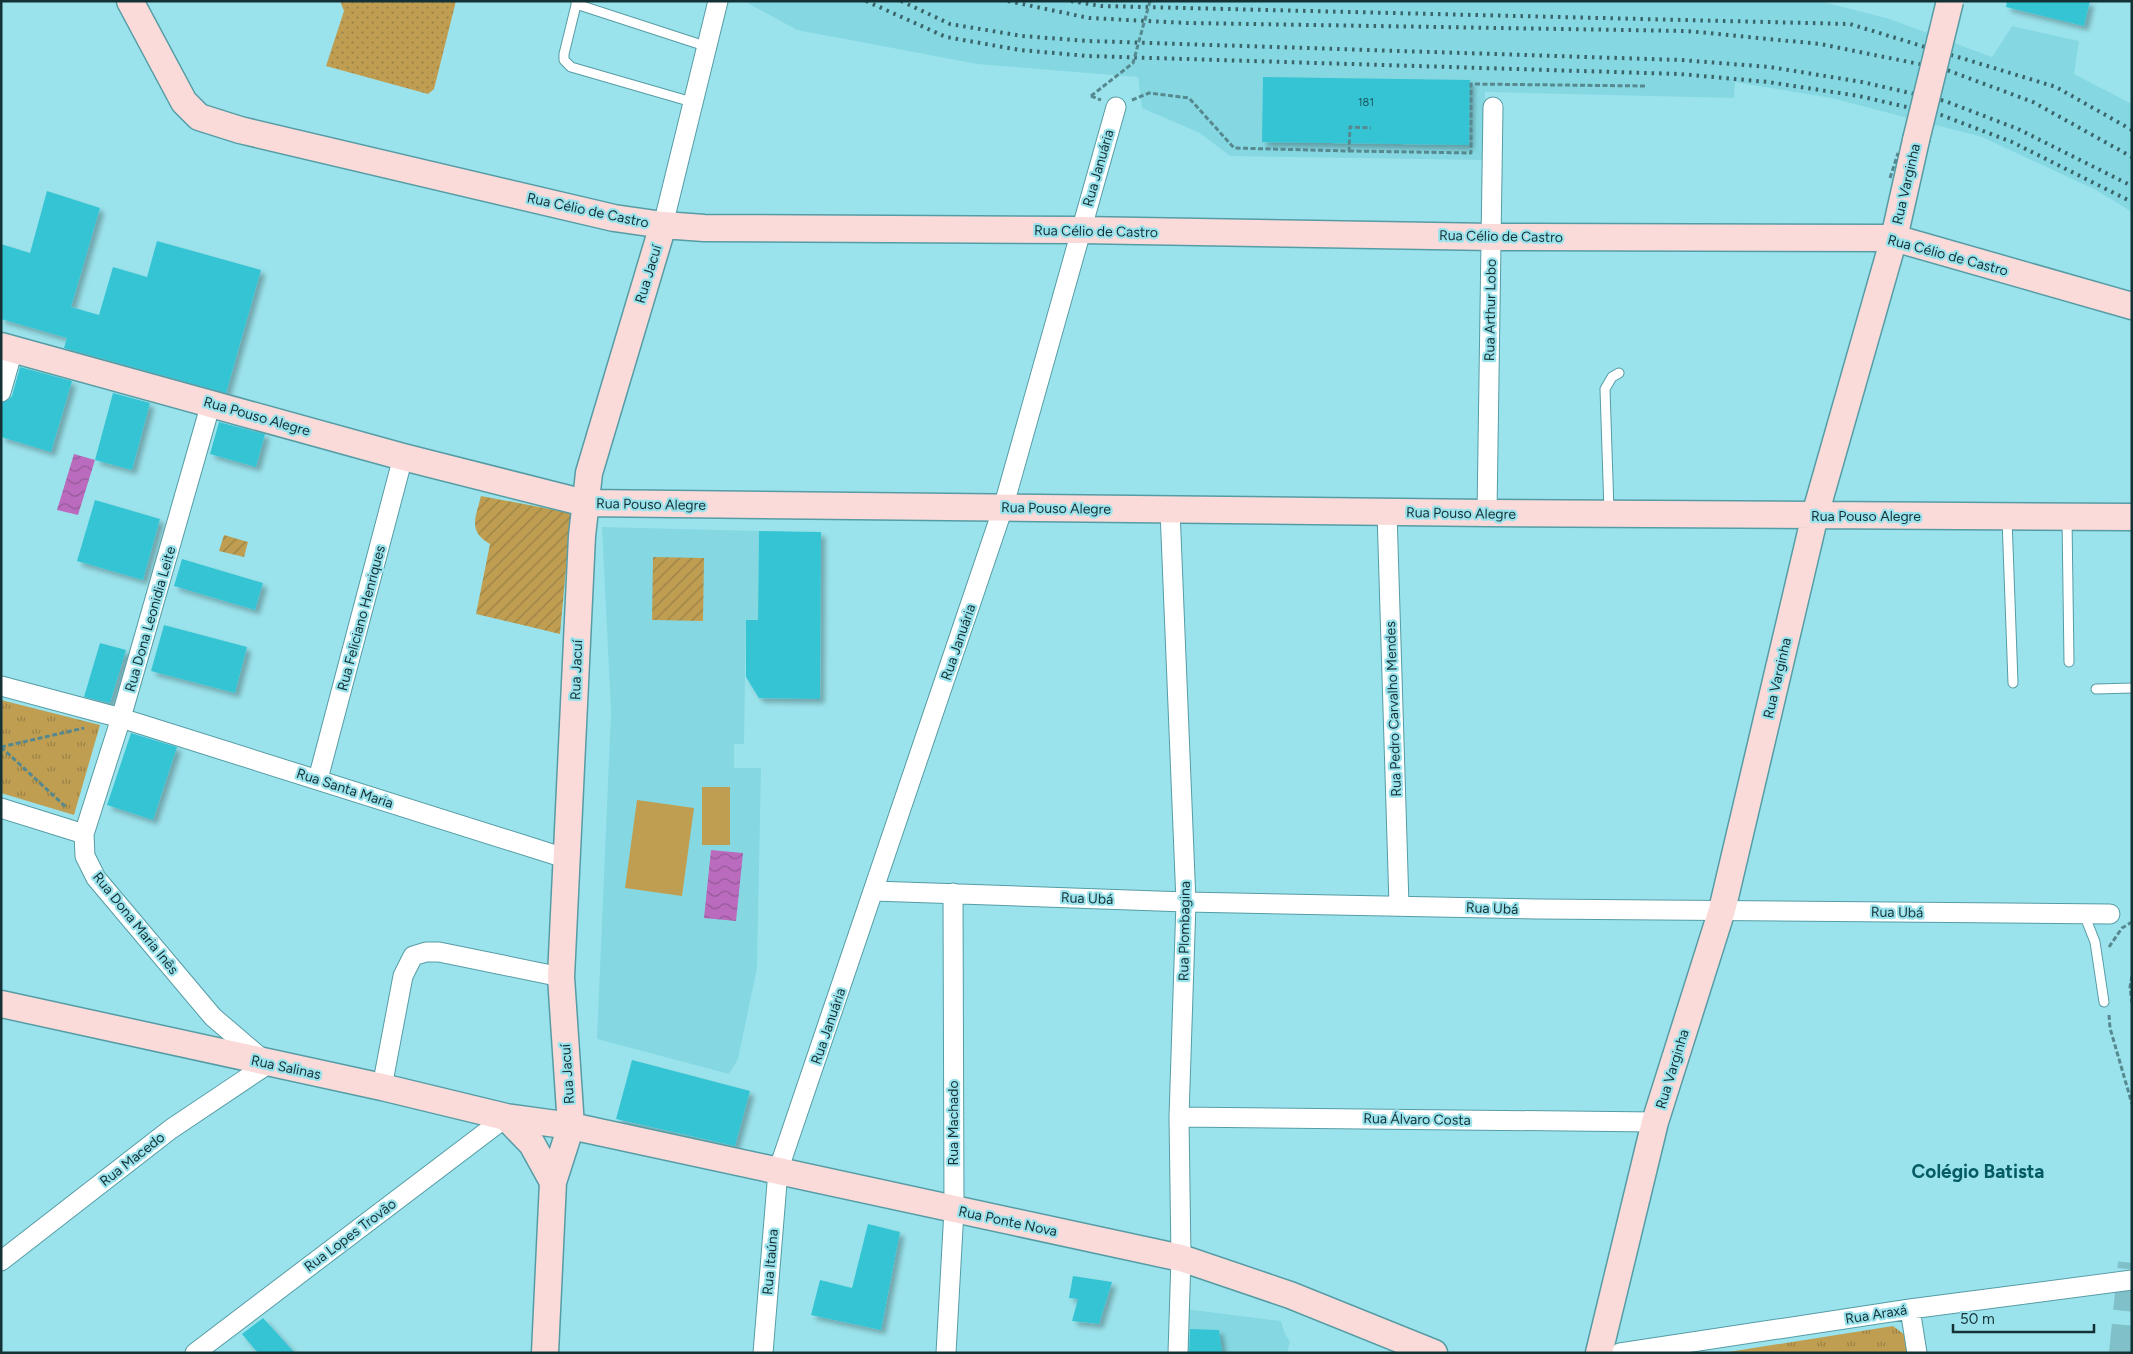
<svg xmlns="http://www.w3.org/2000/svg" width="2133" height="1354" font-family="Figtree,sans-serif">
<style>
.built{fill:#85d8e2}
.grass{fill:url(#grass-dots)}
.park{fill:url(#park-tufts)}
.garden{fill:url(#garden-furrows)}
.pitch{fill:#bf9e52}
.water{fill:url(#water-waves)}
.building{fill:#36c4d3;filter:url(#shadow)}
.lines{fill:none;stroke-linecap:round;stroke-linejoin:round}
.highway-tunnel{stroke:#80c0c8;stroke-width:28;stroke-dasharray:28 14;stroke-linecap:butt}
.lane-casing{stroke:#569ca5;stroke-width:11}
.street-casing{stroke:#569ca5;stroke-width:21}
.secondary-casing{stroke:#569ca5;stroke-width:29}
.path{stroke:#56898f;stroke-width:3;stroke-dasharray:5 2.5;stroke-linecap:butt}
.lane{stroke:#fff;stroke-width:9}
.street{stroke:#fff;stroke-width:19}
.secondary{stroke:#fadbd9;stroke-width:26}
.rail{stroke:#3a6469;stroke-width:4;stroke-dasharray:2.5 5;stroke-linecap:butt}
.secondary-bridge-casing{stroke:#569ca5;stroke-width:29;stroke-linecap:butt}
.path-bridge{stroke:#56898f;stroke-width:3;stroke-dasharray:5 2.5;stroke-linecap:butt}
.secondary-bridge{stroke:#fadbd9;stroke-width:26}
.labels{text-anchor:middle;stroke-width:4.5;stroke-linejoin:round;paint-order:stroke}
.number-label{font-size:11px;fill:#1c565d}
.street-label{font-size:14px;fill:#143236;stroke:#9be3ec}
.district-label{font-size:19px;font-weight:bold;fill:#055b63;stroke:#9be3ec}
</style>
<defs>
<pattern id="grass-dots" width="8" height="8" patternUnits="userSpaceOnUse" patternTransform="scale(1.25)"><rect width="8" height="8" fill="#bf9e52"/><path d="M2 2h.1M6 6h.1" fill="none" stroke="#9a8145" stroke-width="1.8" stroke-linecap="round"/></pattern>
<pattern id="park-tufts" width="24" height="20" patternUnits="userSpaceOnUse" patternTransform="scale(1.25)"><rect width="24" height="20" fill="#bf9e52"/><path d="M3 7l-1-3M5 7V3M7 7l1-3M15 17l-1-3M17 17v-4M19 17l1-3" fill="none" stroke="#9a8145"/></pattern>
<pattern id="garden-furrows" width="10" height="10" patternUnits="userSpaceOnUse" patternTransform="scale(1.25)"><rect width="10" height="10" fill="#bf9e52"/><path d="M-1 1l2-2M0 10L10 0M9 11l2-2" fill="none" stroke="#9a8145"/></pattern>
<pattern id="water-waves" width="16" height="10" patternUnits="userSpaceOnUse" patternTransform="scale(1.25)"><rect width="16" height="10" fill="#ba6bbd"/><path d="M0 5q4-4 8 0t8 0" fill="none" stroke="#96599a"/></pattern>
<filter id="shadow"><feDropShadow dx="4.5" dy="4.5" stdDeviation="2.5" flood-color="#0004"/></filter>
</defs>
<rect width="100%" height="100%" fill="#9be3ec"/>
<path class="built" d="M 744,1 L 1819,1 L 1890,19 L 1992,57 L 2012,26 L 2079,41 L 2074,74 L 2132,104 L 2132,212 L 2096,190 L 1982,137 L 1831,98 L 1735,82 L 1734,98 L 1485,92 L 1482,160 L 1230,156 L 1200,133 L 1142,108 L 1138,77 L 977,64 L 797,30 Z
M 602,527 L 759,531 L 758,620 L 746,620 L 744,744 L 734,744 L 734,768 L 761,768 L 757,968 L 738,1059 L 729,1074 L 597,1039 L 611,712 Z
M 1185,1309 L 1281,1321 L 1285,1334 L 1290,1342 L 1287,1353 L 1183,1353 Z"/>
<path class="grass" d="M 340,1 L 456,1 L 434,89 L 428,94 L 326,66 L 344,11 Z"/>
<path class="park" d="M 1,700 L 100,725 L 74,815 L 1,793 Z
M 1893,1326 L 1909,1338 L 1911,1353 L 1722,1353 Z"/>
<path class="garden" d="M 481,496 L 571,513 L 560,634 L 476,614 L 490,544 C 467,531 476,517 481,496 Z
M 224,535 L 248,542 L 244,557 L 219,551 Z
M 653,557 L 704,558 L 703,621 L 652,620 Z"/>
<path class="pitch" d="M 702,787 L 730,787 L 730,845 L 702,845 Z
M 637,800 L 694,808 L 682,896 L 625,888 Z"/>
<path class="water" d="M 74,454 L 95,460 L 78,515 L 57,510 Z
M 711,850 L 743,853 L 736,921 L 704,918 Z"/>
<path class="building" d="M 2007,1 L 2090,1 L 2084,26 L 2006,7 Z
M 1263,77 L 1470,80 L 1469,145 L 1262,142 Z
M 47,191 L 100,208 L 71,307 L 99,315 L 113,267 L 147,277 L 157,241 L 261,270 L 226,393 L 64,348 L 67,338 L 1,319 L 1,244 L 30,253 Z
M 20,367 L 72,381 L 51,452 L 1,437 L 1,403 L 8,400 L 12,396 Z
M 113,393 L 150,403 L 132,470 L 95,460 Z
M 219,422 L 265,434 L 256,467 L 210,454 Z
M 95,500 L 160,519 L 143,580 L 77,561 Z
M 759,531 L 821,532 L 820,699 L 759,698 L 746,677 L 746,620 L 758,620 Z
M 182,559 L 263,583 L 255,610 L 174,586 Z
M 164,625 L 247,647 L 235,693 L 151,671 Z
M 100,643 L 126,650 L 110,703 L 84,697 Z
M 131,733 L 177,747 L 153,820 L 107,805 Z
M 632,1060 L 750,1091 L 735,1146 L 616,1119 Z
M 868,1224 L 900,1232 L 881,1330 L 811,1315 L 820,1280 L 852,1288 Z
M 1073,1276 L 1112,1282 L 1099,1324 L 1072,1321 L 1078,1299 L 1069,1298 Z
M 263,1318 L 295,1353 L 258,1353 L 242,1334 Z
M 1190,1329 L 1219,1330 L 1222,1353 L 1189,1353 Z"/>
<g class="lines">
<path class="highway-tunnel" d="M 2123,1353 L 2132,1263"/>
<defs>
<path id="lane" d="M 577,1 L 564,54 L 564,60 L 571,67 L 692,102
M 576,4 L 705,46
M 1609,511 L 1605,389 L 1612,377 L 1619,373
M 2007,519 L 2013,683
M 2067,519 L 2069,662
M 2096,689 L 2132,688
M 2084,914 L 2095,942 L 2104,1002"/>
<path id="street" d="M 663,225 L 718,1
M 1,392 L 13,350
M 1170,510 L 1186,902 L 1179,1117 L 1181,1258 L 1178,1353
M 1387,512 L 1399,905
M 1487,513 L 1493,107
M 1,686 L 121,718 L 568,859
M 318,779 L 403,457
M 1,808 L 84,834
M 874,891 L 1186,902 L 1538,909 L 2110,914
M 382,1087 L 403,976 L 413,956 L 426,952 L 439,952 L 561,977
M 1179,1117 L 1655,1122
M 1,1261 L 171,1129 L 268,1064 L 213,1017 L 96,878 L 85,856 L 84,834 L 121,718 L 211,403
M 1910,1309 L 1917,1353
M 195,1353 L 506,1117
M 763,1353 L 778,1171 L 1003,508 L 1116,107
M 946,1353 L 954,1210 L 953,893
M 1620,1353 L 1910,1309 L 2132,1280"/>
<path id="secondary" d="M 130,1 L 184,102 L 199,117 L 240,130 L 614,218 L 663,225 L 704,228 L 1080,230 L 1492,237 L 1894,238 L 2132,306
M 1,346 L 403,457 L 585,503 L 1487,513 L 2132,517
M 1,1004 L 382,1087 L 506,1117 L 571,1126 L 1181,1258 L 1290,1295 L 1434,1353
M 506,1117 L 532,1144 L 553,1182
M 545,1353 L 553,1182 L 571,1126 L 561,977 L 582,536 L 589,473 L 663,225
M 1599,1353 L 1655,1122 L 1722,910 L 1815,515 L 1894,238 L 1916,140"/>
</defs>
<use href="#lane" class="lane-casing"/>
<use href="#street" class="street-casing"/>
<use href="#secondary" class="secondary-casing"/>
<path class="path" d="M 1091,96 L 1101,100
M 1132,100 L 1149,93 L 1189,98 L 1234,148 L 1349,151 L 1350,127 L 1371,128
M 1349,151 L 1471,153 L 1471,84 L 1647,86
M 1,747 L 84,728
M 1,747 L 67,808
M 2109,947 L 2122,928 L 2132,922
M 2132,976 L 2130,987 L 2132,1003
M 2109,1015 L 2110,1028 L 2132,1104"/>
<use href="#lane" class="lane"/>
<use href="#street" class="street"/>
<use href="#secondary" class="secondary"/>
<path class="rail" d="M 866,1 L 946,37 L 1020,50 L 1087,56 L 1680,74 L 1768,82 L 1859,96 L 1941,115 L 2012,142 L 2132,202
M 901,1 L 950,24 L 1022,36 L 1088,41 L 1681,60 L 1770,67 L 1862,82 L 1945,101 L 2018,129 L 2132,186
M 1008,1 L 1089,18 L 1188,23 L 1687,31 L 1820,44 L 1944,69 L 2033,102 L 2132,157
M 1071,1 L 1101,6 L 1850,24 L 2056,87 L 2132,130"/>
<defs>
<path id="secondary-bridge" d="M 1916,140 L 1950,1"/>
</defs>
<use href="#secondary-bridge" class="secondary-bridge-casing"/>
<path class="path-bridge" d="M 1091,96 L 1133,63 L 1150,1
M 1890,178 L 1898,153"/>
<use href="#secondary-bridge" class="secondary-bridge"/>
</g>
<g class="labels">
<g class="number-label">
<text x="1366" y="106">181</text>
</g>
<g class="street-label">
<text transform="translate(1098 168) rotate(-74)" y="5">Rua Januária</text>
<text transform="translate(1906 184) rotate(-77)" y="5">Rua Varginha</text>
<text transform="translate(588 210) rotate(12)" y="5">Rua Célio de Castro</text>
<text transform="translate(1096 231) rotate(1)" y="5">Rua Célio de Castro</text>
<text transform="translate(1501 236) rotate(1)" y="5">Rua Célio de Castro</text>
<text transform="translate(1948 255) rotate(15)" y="5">Rua Célio de Castro</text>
<text transform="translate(648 274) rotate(-73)" y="5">Rua Jacuí</text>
<text transform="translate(1490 310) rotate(-89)" y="5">Rua Arthur Lobo</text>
<text transform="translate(257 416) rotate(16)" y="5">Rua Pouso Alegre</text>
<text transform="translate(651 504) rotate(1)" y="5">Rua Pouso Alegre</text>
<text transform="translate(1056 508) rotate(1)" y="5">Rua Pouso Alegre</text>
<text transform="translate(1461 513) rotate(1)" y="5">Rua Pouso Alegre</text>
<text x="1866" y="521">Rua Pouso Alegre</text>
<text transform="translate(361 618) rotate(-75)" y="5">Rua Feliciano Henriques</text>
<text transform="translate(150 619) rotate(-74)" y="5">Rua Dona Leonidia Leite</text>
<text transform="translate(958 642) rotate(-71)" y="5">Rua Januária</text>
<text transform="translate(576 670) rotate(-88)" y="5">Rua Jacuí</text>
<text transform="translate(1777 678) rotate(-77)" y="5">Rua Varginha</text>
<text transform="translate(1393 709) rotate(-92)" y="5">Rua Pedro Carvalho Mendes</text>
<text transform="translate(345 788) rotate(18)" y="5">Rua Santa Maria</text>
<text transform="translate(1087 898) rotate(2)" y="5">Rua Ubá</text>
<text transform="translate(1492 908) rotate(2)" y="5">Rua Ubá</text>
<text transform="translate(1897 912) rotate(1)" y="5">Rua Ubá</text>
<text transform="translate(136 923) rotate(51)" y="5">Rua Dona Maria Inês</text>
<text transform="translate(1184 931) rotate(-89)" y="5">Rua Plombagina</text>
<text transform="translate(828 1026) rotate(-71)" y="5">Rua Januária</text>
<text transform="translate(286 1067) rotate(12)" y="5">Rua Salinas</text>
<text transform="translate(1672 1069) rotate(-73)" y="5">Rua Varginha</text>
<text transform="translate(567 1074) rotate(-94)" y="5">Rua Jacuí</text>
<text transform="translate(1417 1119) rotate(1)" y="5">Rua Álvaro Costa</text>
<text transform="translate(953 1123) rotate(-90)" y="5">Rua Machado</text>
<text transform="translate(132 1159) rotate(-38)" y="5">Rua Macedo</text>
<text transform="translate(1008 1221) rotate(12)" y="5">Rua Ponte Nova</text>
<text transform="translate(350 1235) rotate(-37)" y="5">Rua Lopes Trovão</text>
<text transform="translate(770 1262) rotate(-85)" y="5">Rua Itaúna</text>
<text transform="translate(1876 1314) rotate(-9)" y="5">Rua Araxá</text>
</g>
<g class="district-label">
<text x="1978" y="1178">Colégio Batista</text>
</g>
</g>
<rect width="2133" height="1354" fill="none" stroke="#143236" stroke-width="5"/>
<path d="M1953 1324v8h141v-8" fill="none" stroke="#143236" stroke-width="2.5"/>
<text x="1960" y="1324" font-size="15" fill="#143236" stroke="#9be3ec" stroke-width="4" paint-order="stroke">50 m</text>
</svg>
